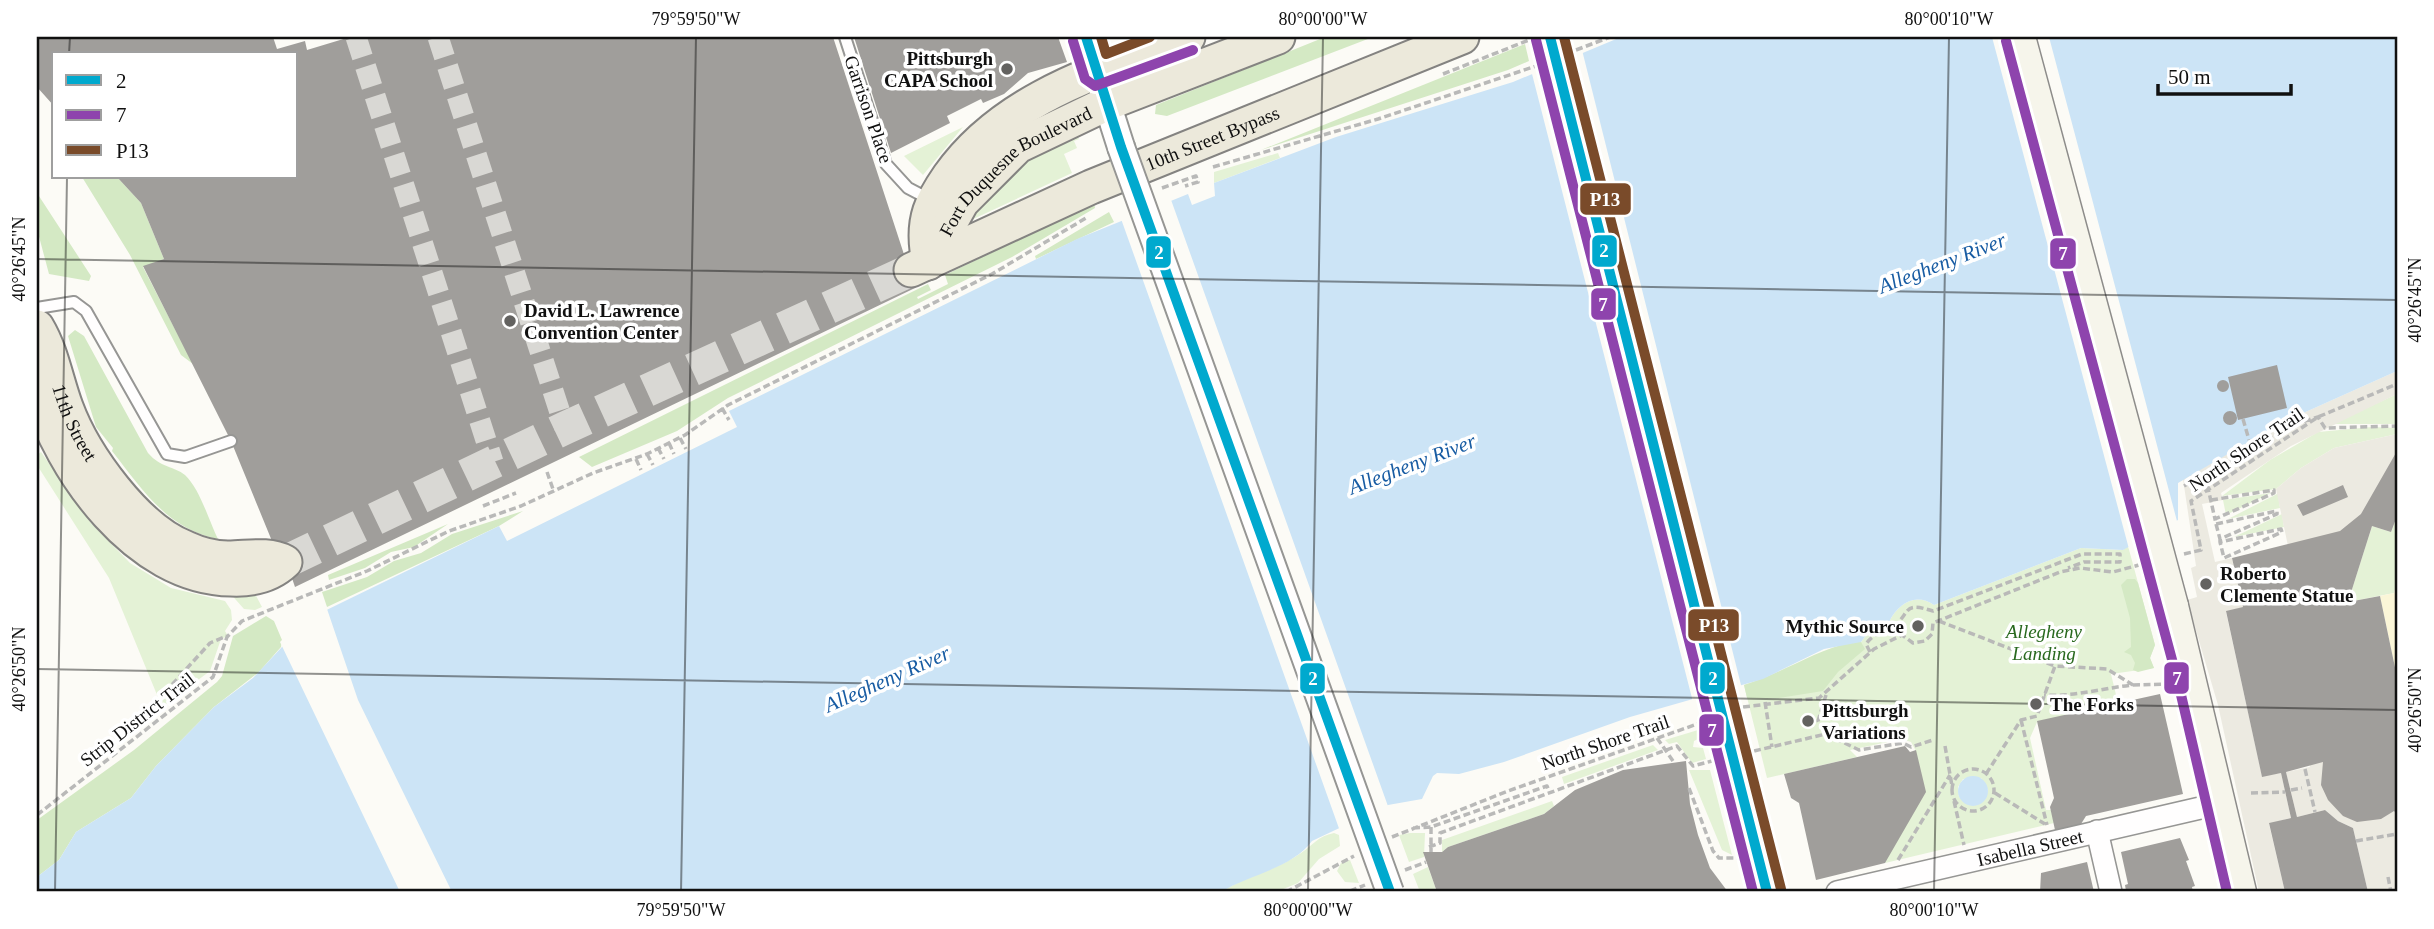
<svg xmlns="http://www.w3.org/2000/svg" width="2434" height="929" font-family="'Times New Roman',serif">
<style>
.green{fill:#e4f2d6;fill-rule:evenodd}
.forest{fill:#d4e9c4}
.sand{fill:#fbf6d8}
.plaza{fill:#eceae1}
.water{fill:#cce4f6}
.pier{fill:#fcfbf6}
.building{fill:#a09e9b}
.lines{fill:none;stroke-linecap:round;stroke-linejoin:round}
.minor-tunnel{stroke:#d9d8d4;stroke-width:21;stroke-dasharray:21 10;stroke-linecap:butt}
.primary-tunnel{stroke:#d9d8d4;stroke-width:33;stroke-dasharray:33 17;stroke-linecap:butt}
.service-casing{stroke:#969694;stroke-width:14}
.minor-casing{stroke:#969694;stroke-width:24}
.tertiary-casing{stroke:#969694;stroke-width:30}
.secondary-casing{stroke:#8d8c8a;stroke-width:33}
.primary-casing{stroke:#848381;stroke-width:37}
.path{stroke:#b9b9b8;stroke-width:3.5;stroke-dasharray:7 3.5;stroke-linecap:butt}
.service{stroke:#fffefe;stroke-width:10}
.minor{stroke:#fffefe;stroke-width:21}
.tertiary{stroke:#fffefe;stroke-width:26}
.secondary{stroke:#f6f5eb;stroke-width:30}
.primary{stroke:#ece9db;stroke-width:33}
.tertiary-bridge-casing{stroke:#969694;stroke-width:30;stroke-linecap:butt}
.secondary-bridge-casing{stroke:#8d8c8a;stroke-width:33;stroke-linecap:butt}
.tertiary-bridge{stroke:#fffefe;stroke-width:26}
.secondary-bridge{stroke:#f6f5eb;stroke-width:30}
.bus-1-casing{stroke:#fff;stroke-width:16}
.bus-2-casing{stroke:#fff;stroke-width:16}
.bus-3-casing{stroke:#fff;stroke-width:16}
.bus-1{stroke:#00a9ce;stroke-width:10}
.bus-2{stroke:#8e44ad;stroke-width:10}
.bus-3{stroke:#7a4b2a;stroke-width:10}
.ticks{fill:none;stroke:#101010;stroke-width:2;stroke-opacity:0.45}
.poi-dot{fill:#636260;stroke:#fff;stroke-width:2.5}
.labels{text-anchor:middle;stroke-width:7;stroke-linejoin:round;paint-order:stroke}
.poi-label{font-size:19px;font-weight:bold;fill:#101010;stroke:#fff;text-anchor:start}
.street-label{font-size:19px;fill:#101010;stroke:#fff}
.park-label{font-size:19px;font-style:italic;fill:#29691f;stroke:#fff}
.water-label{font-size:21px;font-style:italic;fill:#185ca3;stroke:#fff}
.line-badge{stroke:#fff;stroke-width:2.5}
.badge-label{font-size:19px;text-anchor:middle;font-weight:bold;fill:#fff}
.neatline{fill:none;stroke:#101010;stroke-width:2.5}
.ticks-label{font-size:18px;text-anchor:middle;fill:#101010}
</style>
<rect width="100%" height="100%" fill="#fcfbf6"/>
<path class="green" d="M 963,127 L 923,175 L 904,156 Z
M 1077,135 L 1079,139 L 1074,141 L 1077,148 L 1064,154 L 1072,173 L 969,221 L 967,218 L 1015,164 Z
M 1278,153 L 1280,158 L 1214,183 L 1214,172 Z
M 2397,394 L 2397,424 L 2332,424 Z
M 2372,427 L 2397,428 L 2397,434 L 2334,448 L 2301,468 L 2276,489 L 2222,496 L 2270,460 L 2318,432 Z
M 41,452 L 91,523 L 130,563 L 171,588 L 225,601 L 231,610 L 232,620 L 225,631 L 228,636 L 221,639 L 210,671 L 162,707 L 109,578 L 37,465 L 37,455 Z
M 2271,493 L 2226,515 L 2223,500 Z
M 2278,494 L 2280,508 L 2228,519 L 2277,494 Z
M 2282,514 L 2284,527 L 2234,537 Z
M 2397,516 L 2397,582 L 2394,593 L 2348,602 L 2372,526 L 2391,532 Z
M 2128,546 L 2155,645 L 2150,658 L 2154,668 L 2111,674 L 2118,703 L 2037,722 L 2030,738 L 2046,810 L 2051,810 L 2054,823 L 1885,863 L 1916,751 L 1911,742 L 1902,739 L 1850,750 L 1857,757 L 1767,778 L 1744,685 L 1861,642 L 1870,630 L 1889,622 C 1898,604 1915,592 1934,605 L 2081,548 L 2123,550 ZM 1981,778 L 1988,790 L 1985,799 L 1977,805 L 1959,797 L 1958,787 L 1963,779 Z
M 253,590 L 262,607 L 255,610 L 244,609 L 228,591 Z
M 1698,730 L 1700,738 L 1694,741 L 1693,747 L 1703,748 L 1706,759 L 1692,763 L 1677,742 L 1669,744 L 1665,740 Z
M 1653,745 L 1658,750 L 1564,784 L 1562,777 Z
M 1689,770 L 1710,770 L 1732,855 L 1722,850 Z
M 1552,801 L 1554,806 L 1544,814 L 1448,847 L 1442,852 L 1442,840 Z
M 1334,833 L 1339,835 L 1340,846 L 1319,859 L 1298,883 L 1276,892 L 1221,892 C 1246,876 1277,870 1301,853 C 1313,845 1318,836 1334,833 Z
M 1410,833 L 1425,833 L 1424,857 L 1409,862 L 1399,835 Z
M 1350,860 L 1359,883 L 1345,882 L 1337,871 L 1341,863 Z
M 1428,867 L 1437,892 L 1420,892 L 1413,874 Z"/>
<path class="forest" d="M 1325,37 L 1373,37 L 1167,116 L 1155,114 L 1156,105 Z
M 1525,44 L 1529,61 L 1508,70 L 1261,150 Z
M 82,177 L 117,177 L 141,203 L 164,259 L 143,267 L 193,364 L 181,355 L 130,255 Z
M 37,193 L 91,276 L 89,281 L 49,274 L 37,229 Z
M 1094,203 L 1095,208 L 1012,257 L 728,398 L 677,431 L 592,467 L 579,457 L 928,284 L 931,290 L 917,297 L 918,299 L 948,284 L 945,275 Z
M 1109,212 L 1114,222 L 1036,259 L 1035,256 Z
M 75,330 L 84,336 L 148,453 C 161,468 174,466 185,475 C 200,489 209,521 218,539 C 167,529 142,489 112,451 L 113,448 L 96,427 L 68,336 Z
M 523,511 L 499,526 L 327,607 L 322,592 L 367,577 L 394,561 L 421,553 L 452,534 Z
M 448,524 L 414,547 L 391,552 L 365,568 L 329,580 L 328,575 Z
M 2127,579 L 2135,579 L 2138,583 L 2155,645 L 2150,658 L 2154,668 L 2138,672 L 2133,670 L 2135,663 L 2131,655 L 2124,652 L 2131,647 L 2130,618 L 2121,585 Z
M 266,616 L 274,621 L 282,640 L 281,647 L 259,672 L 214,707 L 156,766 L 131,798 L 76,832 L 59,860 L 37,877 L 37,820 L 134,750 L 217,682 L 222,676 L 233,636 Z
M 1852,642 L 1861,642 L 1865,649 L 1838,672 L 1823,691 L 1779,698 L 1747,698 L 1744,685 C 1781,674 1813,651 1852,642 Z"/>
<path class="sand" d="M 2397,582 L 2397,677 L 2380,596 L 2394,593 Z"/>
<path class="plaza" d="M 2397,371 L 2397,394 L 2291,446 L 2221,493 L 2223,500 L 2202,504 L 2215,562 L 2232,558 L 2243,607 L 2226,612 L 2262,776 L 2281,773 L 2291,818 L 2269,824 L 2285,892 L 2259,892 L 2218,705 L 2187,600 L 2197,597 L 2191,568 L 2196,566 L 2183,479 L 2283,422 Z
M 2397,434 L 2397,488 L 2390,497 L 2397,502 L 2397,516 L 2391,532 L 2372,526 L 2365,548 L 2342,552 L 2332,585 L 2355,579 L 2348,602 L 2288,546 L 2276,489 L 2301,468 L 2334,448 Z
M 2304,741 L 2389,743 L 2397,751 L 2397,892 L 2368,892 L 2353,828 L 2338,821 L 2325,810 L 2297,817 L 2286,772 L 2310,767 Z"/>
<path class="water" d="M 1621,37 L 2397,37 L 2397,371 L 2283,422 L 2178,483 L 2178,520 L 2123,550 L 2081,548 L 1934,605 C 1915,592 1898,604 1889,622 L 1870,630 L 1861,642 L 1824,649 L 1763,679 L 1630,717 L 1504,762 L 1459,774 L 1437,773 L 1433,776 L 1422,799 L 1388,805 L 1312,841 C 1291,869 1250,874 1221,892 L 37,892 L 37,877 L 59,860 L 76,832 L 131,798 L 156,766 L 214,707 L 253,678 L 308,619 L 499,526 L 507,541 L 737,427 L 729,411 L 1077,239 L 1188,194 L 1192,205 L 1215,196 L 1214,183 L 1336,137 L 1513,82 Z
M1958 791a15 15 0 1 1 30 0a15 15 0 1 1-30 0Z"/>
<path class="pier" d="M 1992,37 L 2049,37 L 2082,161 L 2178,525 L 2129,549 Z
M 1582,50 L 1742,689 L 1693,702 L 1531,70 Z
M 1170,197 L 1389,809 L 1341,834 L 1120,216 Z
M 326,606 L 358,700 L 452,892 L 400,892 L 280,642 L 306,616 Z"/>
<path class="building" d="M 37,37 L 273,37 L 277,49 L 305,41 L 307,50 L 350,37 L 833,37 L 915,288 L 295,587 L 280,543 L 274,546 L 231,441 L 143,266 L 164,259 L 141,203 L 117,177 L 296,177 L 296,54 L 54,54 L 54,106 L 37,87 Z
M 854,37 L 1058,37 L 1067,62 L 1028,73 L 1004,94 L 983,103 L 981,99 L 947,116 L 950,123 L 891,153 Z
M 2277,365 L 2287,408 L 2238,420 L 2228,377 Z
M2217 386a6 6 0 1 1 12 0a6 6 0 1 1-12 0Z
M2223 418a7 7 0 1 1 14 0a7 7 0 1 1-14 0Z
M 2397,451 L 2397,516 L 2391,532 L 2372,526 L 2348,602 L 2380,596 L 2397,677 L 2397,814 L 2394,811 L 2381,819 L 2357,822 L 2343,816 L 2328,800 L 2321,785 L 2323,762 L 2286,772 L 2297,817 L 2325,810 L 2338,821 L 2353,828 L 2368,892 L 2285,892 L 2269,823 L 2291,818 L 2281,773 L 2262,777 L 2226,611 L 2243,607 L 2232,558 L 2340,531 L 2361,514 Z
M 2343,485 L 2348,497 L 2303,516 L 2297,505 Z
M 2160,694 L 2183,794 L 2086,816 L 2081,824 L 2055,830 L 2050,807 L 2054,798 L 2037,721 Z
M 1905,746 L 1910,752 L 1916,750 L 1926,792 L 1885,863 L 1816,880 L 1799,803 L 1791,798 L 1784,774 Z
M 1686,761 L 1690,804 L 1698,835 L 1710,868 L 1728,892 L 1437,892 L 1423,852 L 1442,852 L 1448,847 L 1544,814 L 1575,790 L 1623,770 Z
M 2180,838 L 2189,860 L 2186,861 L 2195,886 L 2192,887 L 2193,892 L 2126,891 L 2125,885 L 2128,884 L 2121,852 Z
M 2087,862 L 2094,892 L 2040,892 L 2041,873 Z"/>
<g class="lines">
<path class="minor-tunnel" d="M 356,37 L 493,462
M 438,37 L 565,428"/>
<path class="primary-tunnel" d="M 285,562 L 565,428 L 911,270"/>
<defs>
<path id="service" d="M 845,37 L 886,164 L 908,188 L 931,200
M 37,308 L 74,302 L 86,311 L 167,454 L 185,457 L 231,441"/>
<g id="minor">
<path d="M 2097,831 L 2111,892"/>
<path id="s1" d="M 1837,892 L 2222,803"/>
</g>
<path id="tertiary" d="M 1086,37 L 1121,147
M 1750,822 L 1767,892"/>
<path id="secondary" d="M 2173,606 L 2241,892"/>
<g id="primary">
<path d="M 927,250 C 923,219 931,202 949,176 C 1005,97 1102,70 1188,37"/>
<path id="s2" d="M 928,263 L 962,202 L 1018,146 L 1108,103 L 1278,37"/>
<path id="s3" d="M 911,270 L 1091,187 L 1462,37"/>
<path id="s4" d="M 37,327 C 52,352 56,380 66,407 C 84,456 137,529 186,548 C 199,554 214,558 228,558 C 248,558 267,553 285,562 C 270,576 251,580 231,579 C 137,578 61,470 37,389"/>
</g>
</defs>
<use href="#service" class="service-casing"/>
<use href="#minor" class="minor-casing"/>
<use href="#tertiary" class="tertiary-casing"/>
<use href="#secondary" class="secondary-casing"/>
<use href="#primary" class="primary-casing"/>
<path class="path" d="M 1576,50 L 1610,37
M 1443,74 L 1529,40
M 1213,167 L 1378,119 L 1536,66
M 1162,188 L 1196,176 L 1198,182 L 1185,186
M 722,408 L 729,420
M 2243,419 L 2249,440
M 680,438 L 686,449
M 669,443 L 674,454
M 658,448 L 664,459
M 647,454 L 653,465
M 636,459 L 641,470
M 547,472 L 554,492
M 2205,475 L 2215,519
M 2184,486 L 2295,424 L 2318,417 L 2325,428 L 2397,426
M 2211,500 L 2274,490 L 2274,493 L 2215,519 L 2216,524 L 2277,511 L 2277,514 L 2220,539 L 2220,542 L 2281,529 L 2282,532 L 2224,558 L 2220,542
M 483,506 L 516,493
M 2216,524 L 2220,539
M 2184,554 L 2201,550 L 2191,501 L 2318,417 L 2397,384
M 1939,621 L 2055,666
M 1870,652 L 1866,644 C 1876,630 1886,634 1895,626 C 1911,610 1904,602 1933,611 L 2082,554 L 2120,554 L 2120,562 L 2084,562 L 2068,568
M 2133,685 L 2169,684
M 1826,695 L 1818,721 L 1826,734
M 158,700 L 210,643 L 227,636
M 1765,702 L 1772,747
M 1743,707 L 1819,698 L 1874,649 L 1902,635 L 1913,643 L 1925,641 L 1932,634 L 1933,623 L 2060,572 L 2080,568 L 2113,572 L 2139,565
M 2021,720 L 2047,825
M 1657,738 L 1673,761
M 1945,746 L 1952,786
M 1754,751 L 1826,734 L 1859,750 L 1903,743 L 1911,747 L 1933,740
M 2305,769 L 2315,812
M1952 790a21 21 0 1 1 42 0a21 21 0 1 1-42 0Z
M 1986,774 L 2021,720 L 2037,716 L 2055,666 L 2107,669 L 2133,685 C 2103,688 2074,697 2044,695
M 1689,788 L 1713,851 L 1719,858 L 1738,858
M 2291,790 L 2302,788
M 1995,793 L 2045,824
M 2251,793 L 2285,792
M 1954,801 L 1964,845
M 37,815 L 213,677 L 227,637 L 242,621 L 367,571 L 449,531 L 521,506 L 593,473 L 647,454 L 685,435 L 728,405 L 992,274 L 1086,218
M 1431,827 L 1431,852
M 1413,828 L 1431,827 L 1547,786 L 1550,793
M 1392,837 L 1508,791 L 1703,722
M 2356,841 L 2397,834
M 1429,847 L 1440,843 L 1440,833 L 1677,746 L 1693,766 L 1712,761
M 1898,860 L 1950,775
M 1405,870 L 1426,862
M 2388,877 L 2391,892
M 1350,891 L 1365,885
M 1286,892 L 1354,856"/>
<use href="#service" class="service"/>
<use href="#minor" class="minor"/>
<use href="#tertiary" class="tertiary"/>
<use href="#secondary" class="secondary"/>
<use href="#primary" class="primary"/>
<defs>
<path id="tertiary-bridge" d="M 1550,37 L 1750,822
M 1121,147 L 1390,892"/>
<path id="secondary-bridge" d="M 2020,37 L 2173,606"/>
</defs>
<use href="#tertiary-bridge" class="tertiary-bridge-casing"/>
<use href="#secondary-bridge" class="secondary-bridge-casing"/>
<use href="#tertiary-bridge" class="tertiary-bridge"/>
<use href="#secondary-bridge" class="secondary-bridge"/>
<defs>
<path id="bus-1" d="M 1086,37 L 1121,147 L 1390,892
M 1550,37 L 1767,892"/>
<path id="bus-2" d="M 1536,40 L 1753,892
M 1073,41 L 1085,79 L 1095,86 L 1193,50
M 2006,41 L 2178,682 L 2227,892"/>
<path id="bus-3" d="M 1101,37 L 1106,54 L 1150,37
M 1564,37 L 1781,889"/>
</defs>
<use href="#bus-1" class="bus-1-casing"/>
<use href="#bus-2" class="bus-2-casing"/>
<use href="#bus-3" class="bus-3-casing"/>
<use href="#bus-1" class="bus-1"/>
<use href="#bus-2" class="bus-2"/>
<use href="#bus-3" class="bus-3"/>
</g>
<path class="ticks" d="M 69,54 L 70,37M 37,259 L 2397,300M 37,669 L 2397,710M 55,892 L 67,177M 681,892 L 696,37M 1308,892 L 1323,37M 1934,892 L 1949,37"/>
<g class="poi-dot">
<circle cx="1007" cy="69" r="7"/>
<circle cx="510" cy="321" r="7"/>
<circle cx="2206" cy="584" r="7"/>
<circle cx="1918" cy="626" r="7"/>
<circle cx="2036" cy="704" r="7"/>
<circle cx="1808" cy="721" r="7"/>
</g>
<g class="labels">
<g class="poi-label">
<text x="993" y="65" text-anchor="end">Pittsburgh<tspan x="993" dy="22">CAPA School</tspan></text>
<text x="524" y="317">David L. Lawrence<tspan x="524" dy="22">Convention Center</tspan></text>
<text x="2220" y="580">Roberto<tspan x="2220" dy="22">Clemente Statue</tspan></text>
<text x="1904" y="633" text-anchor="end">Mythic Source</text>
<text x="2050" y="711">The Forks</text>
<text x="1822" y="717">Pittsburgh<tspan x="1822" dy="22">Variations</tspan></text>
</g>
<g class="street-label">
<text transform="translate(869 109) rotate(71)" y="7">Garrison Place</text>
<text dy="7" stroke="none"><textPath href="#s3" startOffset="329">10th Street Bypass</textPath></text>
<text dy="7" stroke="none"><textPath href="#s2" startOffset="131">Fort Duquesne Boulevard</textPath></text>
<text dy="7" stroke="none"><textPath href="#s4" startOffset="103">11th Street</textPath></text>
<text transform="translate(2246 449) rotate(-34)" y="7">North Shore Trail</text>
<text transform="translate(137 719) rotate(-38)" y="7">Strip District Trail</text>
<text transform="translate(1605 742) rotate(-19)" y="7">North Shore Trail</text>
<text dy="7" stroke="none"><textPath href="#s1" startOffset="198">Isabella Street</textPath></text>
</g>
<g class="park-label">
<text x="2044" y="638">Allegheny<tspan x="2044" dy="22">Landing</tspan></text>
</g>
<g class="water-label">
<text transform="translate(1942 263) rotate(-21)" y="7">Allegheny River</text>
<text transform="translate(1412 464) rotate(-21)" y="7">Allegheny River</text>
<text transform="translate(887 679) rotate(-24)" y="7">Allegheny River</text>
</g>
</g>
<g class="line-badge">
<rect x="1579" y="182" width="53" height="34" rx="7" fill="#7a4b2a"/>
<rect x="1591" y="234" width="27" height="34" rx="7" fill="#00a9ce"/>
<rect x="1145" y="235" width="27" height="34" rx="7" fill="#00a9ce"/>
<rect x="2049" y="237" width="28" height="33" rx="7" fill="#8e44ad"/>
<rect x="1590" y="287" width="27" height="34" rx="7" fill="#8e44ad"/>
<rect x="1687" y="608" width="53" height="34" rx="7" fill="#7a4b2a"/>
<rect x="2163" y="661" width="27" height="34" rx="7" fill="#8e44ad"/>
<rect x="1699" y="661" width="27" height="34" rx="7" fill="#00a9ce"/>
<rect x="1299" y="662" width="27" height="33" rx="7" fill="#00a9ce"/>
<rect x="1698" y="713" width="27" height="34" rx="7" fill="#8e44ad"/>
</g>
<g class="badge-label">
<text x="1605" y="206">P13</text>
<text x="1604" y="257">2</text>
<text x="1159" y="259">2</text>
<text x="2063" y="260">7</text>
<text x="1603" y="311">7</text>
<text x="1714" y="632">P13</text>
<text x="2177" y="685">7</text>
<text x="1713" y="685">2</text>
<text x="1313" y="685">2</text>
<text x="1712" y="737">7</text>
</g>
<rect width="2434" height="929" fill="none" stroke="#ffffff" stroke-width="77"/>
<rect x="52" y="52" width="245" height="126" fill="#ffffff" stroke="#9f9f9f" stroke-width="2"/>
<rect x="66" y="75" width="35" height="10" fill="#00a9ce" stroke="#9f9f9f" stroke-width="2"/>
<text x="116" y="88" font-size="21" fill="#101010">2</text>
<rect x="66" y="110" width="35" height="10" fill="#8e44ad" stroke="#9f9f9f" stroke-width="2"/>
<text x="116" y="122" font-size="21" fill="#101010">7</text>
<rect x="66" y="145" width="35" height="10" fill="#7a4b2a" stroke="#9f9f9f" stroke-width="2"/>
<text x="116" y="158" font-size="21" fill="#101010">P13</text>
<path d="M2158 84v10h133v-10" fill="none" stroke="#101010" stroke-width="3.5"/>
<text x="2168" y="84" font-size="21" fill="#101010" stroke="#ffffff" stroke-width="5" paint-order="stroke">50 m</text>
<rect x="38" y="38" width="2358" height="852" class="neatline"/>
<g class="ticks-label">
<text x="696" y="25">79°59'50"W</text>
<text x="1323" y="25">80°00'00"W</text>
<text x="1949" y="25">80°00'10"W</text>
<text transform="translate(19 259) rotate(-90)" y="6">40°26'45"N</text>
<text transform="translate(2415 300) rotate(-90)" y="6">40°26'45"N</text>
<text transform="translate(19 669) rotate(-90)" y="6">40°26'50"N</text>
<text transform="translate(2415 710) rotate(-90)" y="6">40°26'50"N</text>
<text x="681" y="916">79°59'50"W</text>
<text x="1308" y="916">80°00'00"W</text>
<text x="1934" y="916">80°00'10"W</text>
</g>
</svg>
